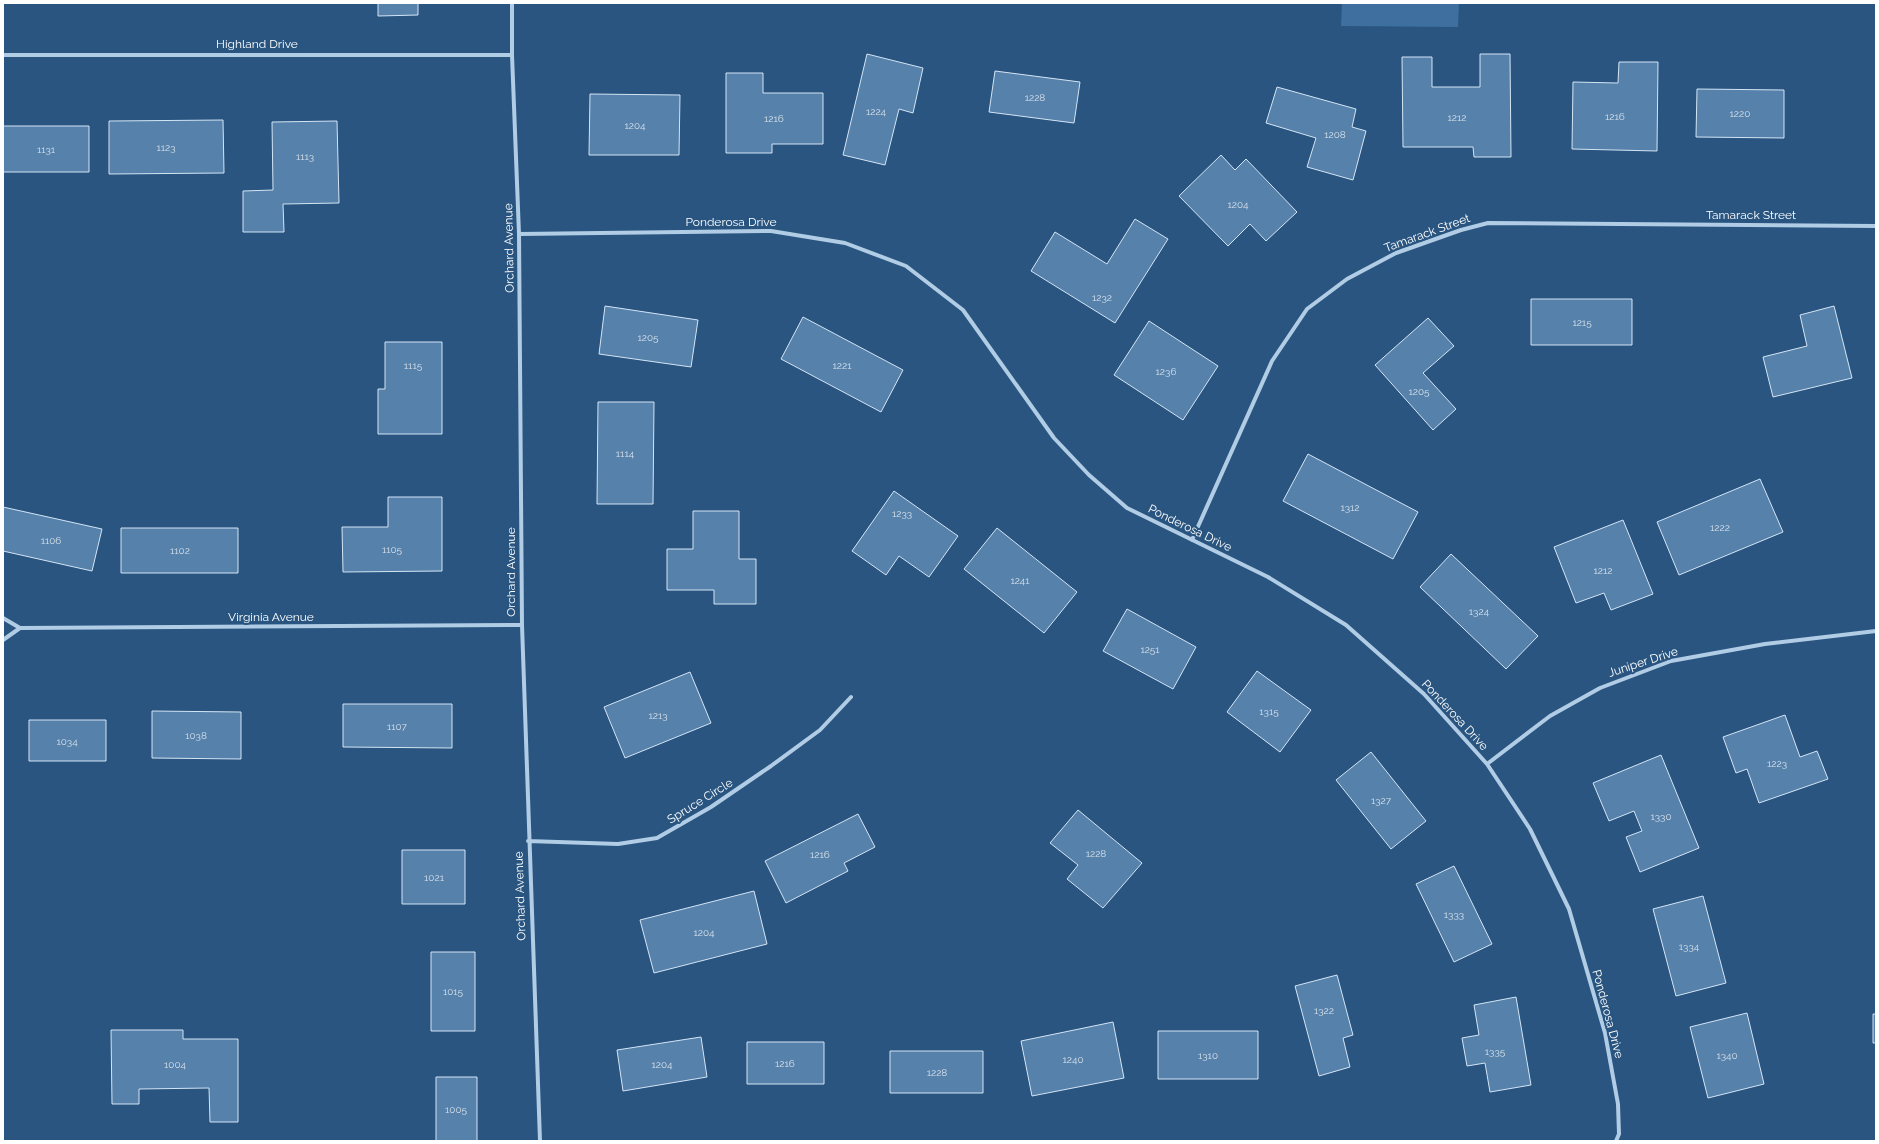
<svg xmlns="http://www.w3.org/2000/svg" width="1879" height="1144" font-family="Raleway,sans-serif">
<style>
.green{fill:#3e6f9e}
.building{fill:#5681ab;stroke:#d4e5f5}
.lines{fill:none;stroke-linecap:round;stroke-linejoin:round}
.minor{stroke:#b1cce5;stroke-width:4}
.labels{text-anchor:middle;stroke-width:4;stroke-linejoin:round;paint-order:stroke}
.number-label{font-size:10px;fill:#d5e0ea}
.street-label{font-size:12px;fill:#fff;stroke:#295580}
</style>
<rect width="100%" height="100%" fill="#295580"/>
<path class="green" d="M 1342,3 L 1459,3 L 1458,27 L 1341,26 Z"/>
<path class="building" d="M 378,3 L 418,3 L 418,15 L 378,16 Z
M 867,54 L 923,68 L 913,113 L 899,109 L 885,165 L 843,155 Z
M 1480,54 L 1510,54 L 1511,157 L 1474,157 L 1473,147 L 1403,147 L 1402,57 L 1432,57 L 1432,87 L 1480,87 Z
M 1619,62 L 1658,62 L 1657,151 L 1572,149 L 1573,82 L 1618,83 Z
M 995,71 L 1080,82 L 1074,123 L 989,112 Z
M 726,73 L 763,73 L 763,93 L 823,93 L 823,144 L 772,144 L 772,153 L 726,153 Z
M 1277,87 L 1356,109 L 1352,127 L 1366,131 L 1353,180 L 1307,167 L 1316,138 L 1266,123 Z
M 1697,89 L 1784,90 L 1784,138 L 1696,137 Z
M 590,94 L 680,95 L 679,155 L 589,155 Z
M 223,120 L 224,173 L 109,174 L 109,121 Z
M 337,121 L 339,203 L 283,204 L 284,232 L 243,232 L 243,191 L 273,190 L 272,122 Z
M 3,126 L 89,126 L 89,172 L 3,172 Z
M 1221,155 L 1235,170 L 1246,159 L 1297,212 L 1266,241 L 1250,224 L 1228,246 L 1179,196 Z
M 1135,219 L 1168,239 L 1115,323 L 1031,271 L 1055,232 L 1107,264 Z
M 1531,299 L 1632,299 L 1632,345 L 1531,345 Z
M 605,306 L 698,320 L 691,367 L 599,354 Z
M 1834,306 L 1852,378 L 1773,397 L 1763,357 L 1807,346 L 1800,315 Z
M 803,317 L 903,370 L 881,412 L 781,359 Z
M 1428,318 L 1454,346 L 1423,373 L 1456,409 L 1433,430 L 1375,365 Z
M 1149,321 L 1218,366 L 1183,420 L 1114,375 Z
M 385,342 L 442,342 L 442,434 L 378,434 L 378,389 L 385,389 Z
M 598,402 L 654,402 L 653,504 L 597,504 Z
M 1308,454 L 1418,512 L 1393,559 L 1283,501 Z
M 1760,479 L 1783,532 L 1679,575 L 1657,522 Z
M 894,491 L 958,536 L 929,577 L 899,556 L 886,575 L 852,551 Z
M 388,497 L 442,497 L 442,571 L 343,572 L 342,527 L 388,527 Z
M 3,507 L 102,529 L 92,571 L 3,551 Z
M 693,511 L 739,511 L 739,559 L 756,559 L 756,604 L 714,604 L 714,590 L 667,590 L 667,549 L 693,549 Z
M 1623,520 L 1653,594 L 1611,610 L 1604,593 L 1576,603 L 1554,547 Z
M 121,528 L 238,528 L 238,573 L 121,573 Z
M 997,528 L 1077,592 L 1044,633 L 964,569 Z
M 1451,554 L 1538,636 L 1506,669 L 1420,587 Z
M 1127,609 L 1196,647 L 1173,689 L 1103,651 Z
M 1257,671 L 1311,710 L 1280,752 L 1227,712 Z
M 690,672 L 711,723 L 625,758 L 604,707 Z
M 343,704 L 452,704 L 452,748 L 343,747 Z
M 152,711 L 241,712 L 241,759 L 152,758 Z
M 1785,715 L 1800,757 L 1817,751 L 1828,779 L 1759,803 L 1747,769 L 1736,773 L 1723,737 Z
M 29,720 L 106,720 L 106,761 L 29,761 Z
M 1371,752 L 1426,821 L 1391,849 L 1336,780 Z
M 1661,755 L 1699,848 L 1640,872 L 1626,837 L 1642,831 L 1634,811 L 1609,821 L 1593,783 Z
M 1078,810 L 1142,863 L 1103,908 L 1067,879 L 1078,865 L 1050,843 Z
M 858,814 L 875,847 L 844,863 L 848,871 L 786,903 L 765,861 Z
M 402,850 L 465,850 L 465,904 L 402,904 Z
M 1454,866 L 1492,944 L 1454,962 L 1416,884 Z
M 754,891 L 767,944 L 654,973 L 640,920 Z
M 1703,896 L 1726,983 L 1676,996 L 1653,909 Z
M 431,952 L 475,952 L 475,1031 L 431,1031 Z
M 1337,975 L 1353,1035 L 1343,1038 L 1350,1067 L 1319,1076 L 1295,986 Z
M 1516,997 L 1531,1085 L 1490,1092 L 1485,1063 L 1467,1066 L 1462,1038 L 1479,1035 L 1474,1005 Z
M 1747,1013 L 1764,1084 L 1708,1098 L 1690,1027 Z
M 1873,1014 L 1876,1014 L 1876,1043 L 1873,1043 Z
M 1113,1022 L 1124,1078 L 1032,1096 L 1021,1041 Z
M 111,1030 L 183,1030 L 183,1039 L 238,1039 L 238,1122 L 210,1122 L 209,1088 L 139,1089 L 139,1104 L 112,1104 Z
M 1158,1031 L 1258,1031 L 1258,1079 L 1158,1079 Z
M 701,1037 L 707,1077 L 623,1091 L 617,1050 Z
M 747,1042 L 824,1042 L 824,1084 L 747,1084 Z
M 890,1051 L 983,1051 L 983,1093 L 890,1093 Z
M 436,1077 L 477,1077 L 477,1141 L 436,1141 Z"/>
<g class="lines">
<path class="minor" d="M 512,3 L 512,55 L 519,234 L 522,625 L 540,1141
M 3,55 L 512,55
M 519,234 L 771,231 L 845,243 L 906,266 L 963,310 L 1054,438 L 1089,475 L 1127,508 L 1268,577 L 1346,625 L 1424,694 L 1487,764 L 1530,829 L 1569,909 L 1605,1033 L 1618,1104 L 1619,1134 L 1616,1141
M 1192,540 L 1272,361 L 1307,309 L 1347,279 L 1396,253 L 1461,230 L 1488,223 L 1876,226
M 3,618 L 20,628 L 522,625
M 3,640 L 20,628
M 1487,764 L 1550,716 L 1600,688 L 1671,661 L 1765,644 L 1876,631
M 528,841 L 618,844 L 657,838 L 711,807 L 771,766 L 820,730 L 851,697"/>
</g>
<g class="labels">
<g class="number-label">
<text x="1035" y="101">1228</text>
<text x="876" y="115">1224</text>
<text x="1740" y="117">1220</text>
<text x="1615" y="120">1216</text>
<text x="1457" y="121">1212</text>
<text x="774" y="122">1216</text>
<text x="635" y="129">1204</text>
<text x="1335" y="138">1208</text>
<text x="166" y="151">1123</text>
<text x="46" y="153">1131</text>
<text x="305" y="160">1113</text>
<text x="1238" y="208">1204</text>
<text x="1102" y="301">1232</text>
<text x="1582" y="326">1215</text>
<text x="648" y="341">1205</text>
<text x="413" y="369">1115</text>
<text x="842" y="369">1221</text>
<text x="1166" y="375">1236</text>
<text x="1419" y="395">1205</text>
<text x="625" y="457">1114</text>
<text x="1350" y="511">1312</text>
<text x="902" y="517">1233</text>
<text x="1720" y="531">1222</text>
<text x="51" y="544">1106</text>
<text x="392" y="553">1105</text>
<text x="180" y="554">1102</text>
<text x="1603" y="574">1212</text>
<text x="1020" y="584">1241</text>
<text x="1479" y="615">1324</text>
<text x="1150" y="653">1251</text>
<text x="1269" y="715">1315</text>
<text x="658" y="719">1213</text>
<text x="397" y="730">1107</text>
<text x="196" y="739">1038</text>
<text x="67" y="745">1034</text>
<text x="1777" y="767">1223</text>
<text x="1381" y="804">1327</text>
<text x="1661" y="820">1330</text>
<text x="1096" y="857">1228</text>
<text x="820" y="858">1216</text>
<text x="434" y="881">1021</text>
<text x="1454" y="918">1333</text>
<text x="704" y="936">1204</text>
<text x="1689" y="950">1334</text>
<text x="453" y="995">1015</text>
<text x="1324" y="1014">1322</text>
<text x="1495" y="1055">1335</text>
<text x="1208" y="1059">1310</text>
<text x="1727" y="1059">1340</text>
<text x="1073" y="1063">1240</text>
<text x="785" y="1067">1216</text>
<text x="175" y="1068">1004</text>
<text x="662" y="1068">1204</text>
<text x="937" y="1076">1228</text>
<text x="456" y="1113">1005</text>
</g>
<g class="street-label">
<text x="257" y="48">Highland Drive</text>
<text x="1751" y="219">Tamarack Street</text>
<text x="731" y="226">Ponderosa Drive</text>
<text transform="translate(1427 233) rotate(-20)" y="4">Tamarack Street</text>
<text transform="translate(509 248) rotate(-91)" y="4">Orchard Avenue</text>
<text transform="translate(1190 528) rotate(26)" y="4">Ponderosa Drive</text>
<text transform="translate(511 572) rotate(-90)" y="4">Orchard Avenue</text>
<text x="271" y="621">Virginia Avenue</text>
<text transform="translate(1643 662) rotate(-18)" y="4">Juniper Drive</text>
<text transform="translate(1455 715) rotate(47)" y="4">Ponderosa Drive</text>
<text transform="translate(700 801) rotate(-32)" y="4">Spruce Circle</text>
<text transform="translate(520 896) rotate(-92)" y="4">Orchard Avenue</text>
<text transform="translate(1608 1014) rotate(75)" y="4">Ponderosa Drive</text>
</g>
</g>
<rect width="1879" height="1144" fill="none" stroke="#ffffff" stroke-width="8"/>
</svg>
